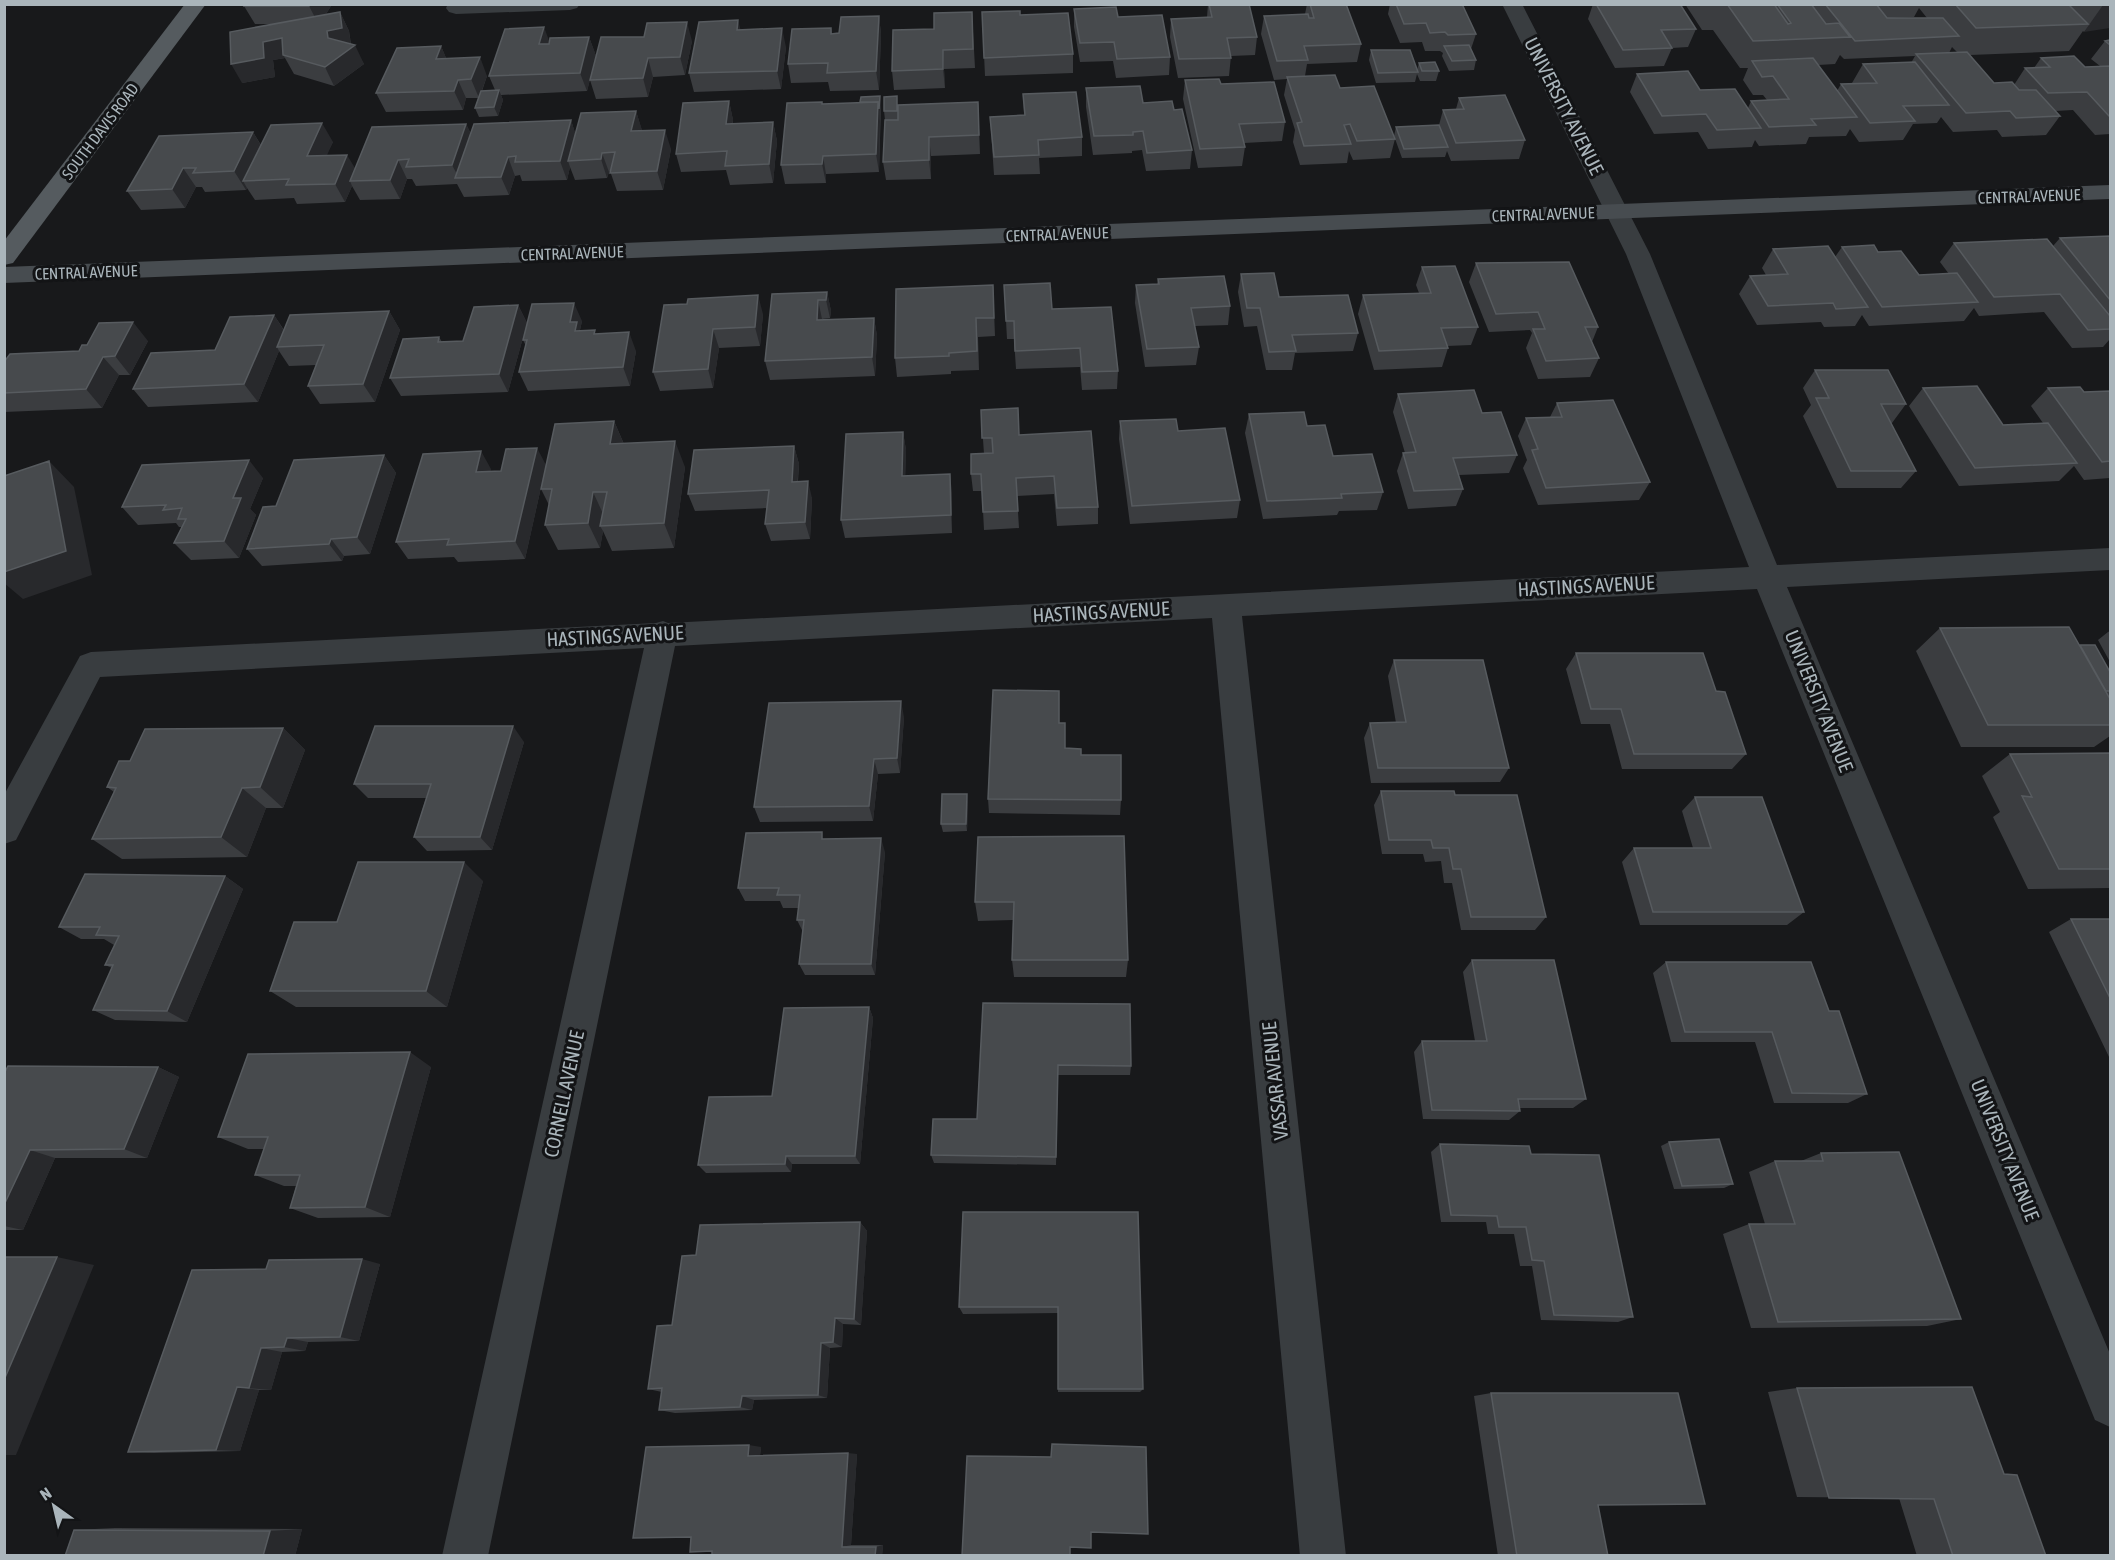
<svg xmlns="http://www.w3.org/2000/svg" width="2115" height="1560" font-family="'Asap Condensed',sans-serif">
<style>
.lines{fill:none;stroke-linecap:round;stroke-linejoin:round}
.street{fill:#393d40;fill-rule:evenodd}
.secondary{fill:#474c50;fill-rule:evenodd}
.primary{fill:#555b5f;fill-rule:evenodd}
.wall{fill:#3b3d40;fill-rule:evenodd}
.shaded-wall{fill:#28292c}
.building{fill:#474a4d;stroke:#575b5f;stroke-width:1.5}
.labels{text-anchor:middle;stroke-width:6;stroke-linejoin:round;paint-order:stroke}
.far-street-label{font-size:16px;fill:#aab5bb;stroke:#131416}
.street-label{font-size:20px;fill:#aab5bb;stroke:#131416}
</style>
<rect width="100%" height="100%" fill="#18191b"/>
<g class="lines">
<path class="street" d="M 448,4 L 580,4 L 577,8 L 570,10 L 456,14 L 449,12 L 446,8 Z
M 1502,4 L 1522,4 L 1650,254 L 1777,565 L 2110,548 L 2110,570 L 1787,587 L 2110,1354 L 2110,1427 L 2095,1420 L 1757,589 L 1242,616 L 1346,1556 L 1300,1556 L 1212,618 L 675,646 L 488,1556 L 442,1556 L 644,648 L 100,677 L 16,840 L 4,844 L 4,795 L 80,656 L 91,652 L 656,623 L 663,621 L 668,623 L 1749,567 L 1626,254 Z"/>
<path class="secondary" d="M 2110,185 L 2110,199 L 4,283 L 4,267 Z"/>
<path class="primary" d="M 185,4 L 206,4 L 13,263 L 4,265 L 4,241 Z"/>
</g>
<path class="wall" d="M 1208,4 L 1257,37 L 1255,55 L 1231,56 L 1229,76 L 1178,78 L 1170,37 L 1171,19 L 1207,17 Z
M 1307,4 L 1346,4 L 1361,44 L 1357,62 L 1307,64 L 1305,76 L 1340,88 L 1395,139 L 1390,158 L 1353,160 L 1349,151 L 1347,163 L 1300,165 L 1293,142 L 1295,130 L 1284,95 L 1287,79 L 1274,80 L 1261,34 L 1264,16 L 1305,14 Z
M 1390,4 L 1462,4 L 1476,34 L 1471,49 L 1476,60 L 1474,70 L 1449,71 L 1442,56 L 1443,53 L 1440,51 L 1425,51 L 1422,42 L 1400,43 L 1388,14 Z
M 1593,4 L 1680,4 L 1696,29 L 1688,47 L 1672,48 L 1664,66 L 1615,68 L 1588,19 Z
M 1685,4 L 2110,4 L 2084,32 L 2083,31 L 2069,51 L 1970,55 L 1994,83 L 2014,85 L 2025,68 L 2034,68 L 2041,58 L 2085,67 L 2100,66 L 2091,59 L 2105,41 L 2110,40 L 2110,134 L 2095,135 L 2073,110 L 2055,111 L 2060,116 L 2046,135 L 2002,137 L 1997,130 L 1953,132 L 1941,117 L 1937,123 L 1913,124 L 1903,140 L 1859,142 L 1850,129 L 1846,136 L 1809,137 L 1806,144 L 1759,146 L 1755,140 L 1752,147 L 1708,149 L 1698,132 L 1654,134 L 1630,92 L 1637,74 L 1700,90 L 1748,108 L 1751,101 L 1767,100 L 1763,95 L 1753,95 L 1743,80 L 1748,68 L 1740,68 L 1713,30 L 1702,30 ZM 1919,8 L 1927,18 L 1887,18 L 1914,17 ZM 1952,47 L 1957,52 L 1949,53 ZM 1840,55 L 1844,59 L 1915,56 L 1911,63 L 1863,64 L 1852,83 L 1853,84 L 1841,84 L 1837,91 L 1818,65 L 1835,64 Z
M 244,6 L 331,6 L 326,14 L 340,12 L 349,31 L 351,44 L 364,64 L 334,86 L 294,74 L 285,58 L 273,60 L 275,77 L 242,83 L 271,24 L 255,24 Z
M 1074,9 L 1118,17 L 1170,57 L 1169,75 L 1116,78 L 1113,61 L 1080,62 L 1074,27 Z
M 982,12 L 1020,15 L 1073,54 L 1073,73 L 985,76 Z
M 879,16 L 881,34 L 879,90 L 830,91 L 828,82 L 791,83 L 788,64 L 831,28 L 832,34 L 839,33 Z
M 741,30 L 786,47 L 781,89 L 694,92 L 689,73 Z
M 973,31 L 975,68 L 944,69 L 945,88 L 894,90 L 892,71 Z
M 589,37 L 596,56 L 587,91 L 501,95 L 503,100 L 498,116 L 479,117 L 475,108 L 478,98 L 466,98 L 463,110 L 386,112 L 376,93 L 441,46 L 446,58 L 487,76 L 482,91 L 495,90 L 489,76 L 549,41 Z
M 692,41 L 685,75 L 653,77 L 648,97 L 596,99 L 590,80 Z
M 1371,50 L 1417,70 L 1419,63 L 1439,71 L 1436,81 L 1420,81 L 1417,74 L 1415,82 L 1376,83 L 1369,60 Z
M 1185,80 L 1221,84 L 1285,122 L 1282,141 L 1244,143 L 1245,147 L 1242,166 L 1198,168 L 1183,99 Z
M 1086,88 L 1174,110 L 1192,150 L 1190,169 L 1146,171 L 1142,150 L 1132,151 L 1132,153 L 1093,155 L 1086,107 Z
M 1023,94 L 1082,137 L 1082,156 L 1039,158 L 1040,174 L 994,175 L 990,117 L 1024,115 Z
M 1459,98 L 1525,140 L 1519,159 L 1451,161 L 1447,151 L 1445,157 L 1402,158 L 1394,136 L 1396,127 L 1439,125 L 1443,110 L 1456,109 Z
M 729,101 L 733,120 L 733,124 L 773,122 L 777,141 L 773,183 L 730,185 L 726,170 L 681,172 L 676,154 Z
M 978,102 L 980,154 L 931,156 L 931,179 L 886,180 L 883,162 L 885,120 L 884,111 Z
M 823,104 L 881,106 L 879,172 L 826,174 L 826,183 L 785,184 L 781,165 Z
M 636,111 L 642,131 L 671,149 L 663,190 L 617,191 L 610,171 L 609,172 L 607,178 L 575,180 L 570,167 L 567,180 L 522,181 L 520,175 L 515,176 L 509,195 L 464,197 L 457,184 L 416,186 L 412,179 L 407,179 L 400,199 L 360,200 L 352,186 L 345,202 L 297,204 L 294,198 L 255,200 L 247,188 L 246,190 L 205,192 L 202,187 L 196,187 L 185,208 L 141,210 L 127,191 L 253,132 L 261,145 L 333,142 L 326,155 L 355,169 L 466,124 L 471,134 L 571,120 L 575,133 Z
M 2110,236 L 2110,339 L 2103,347 L 2072,348 L 2044,312 L 1979,316 L 1974,308 L 1964,321 L 1869,326 L 1862,315 L 1855,326 L 1824,327 L 1821,322 L 1757,325 L 1739,294 L 1750,276 L 1766,275 L 1762,268 L 1773,249 L 1835,257 L 1842,247 L 1878,252 L 1919,275 L 1949,274 L 1940,262 L 1954,243 L 2053,246 L 2060,238 Z
M 1476,263 L 1598,327 L 1592,342 L 1599,358 L 1590,377 L 1538,379 L 1526,348 L 1532,333 L 1530,330 L 1489,332 L 1469,282 Z
M 1422,267 L 1478,327 L 1471,345 L 1447,346 L 1448,348 L 1442,367 L 1374,370 L 1358,314 L 1363,295 L 1419,293 L 1416,285 Z
M 1241,274 L 1279,297 L 1358,333 L 1353,351 L 1295,353 L 1292,370 L 1266,370 L 1257,326 L 1244,327 L 1238,292 Z
M 1158,279 L 1230,306 L 1228,325 L 1195,326 L 1199,347 L 1196,365 L 1145,367 L 1135,303 L 1136,285 L 1157,284 Z
M 993,285 L 995,336 L 978,337 L 979,370 L 951,371 L 951,374 L 897,377 L 895,358 Z
M 1004,285 L 1052,309 L 1118,371 L 1117,389 L 1082,390 L 1080,367 L 1016,369 L 1014,339 L 1007,339 Z
M 827,292 L 831,311 L 830,318 L 822,319 L 822,320 L 874,318 L 877,336 L 875,376 L 770,380 L 765,361 L 772,294 Z
M 518,305 L 527,323 L 508,392 L 401,396 L 390,378 L 439,337 L 442,342 L 463,341 Z
M 664,305 L 763,314 L 760,346 L 719,348 L 713,388 L 660,391 L 653,372 Z
M 389,311 L 400,330 L 375,402 L 320,404 L 308,386 L 316,365 L 289,366 L 279,351 L 258,402 L 148,407 L 133,389 L 215,350 L 274,315 L 284,330 Z
M 582,321 L 580,330 L 597,334 L 636,351 L 630,386 L 528,391 L 519,372 L 526,346 L 523,340 Z
M 148,341 L 130,375 L 119,375 L 102,408 L 4,412 L 4,362 Z
M 1815,370 L 1906,404 L 1892,423 L 1891,423 L 1916,471 L 1901,488 L 1837,488 L 1803,416 L 1811,405 L 1803,388 Z
M 1923,388 L 2003,425 L 2043,423 L 2031,406 L 2048,388 L 2084,392 L 2110,391 L 2110,478 L 2084,480 L 2074,466 L 2059,481 L 1959,486 L 1909,406 Z
M 1398,394 L 1482,413 L 1517,455 L 1509,473 L 1459,475 L 1463,489 L 1456,506 L 1408,509 L 1397,471 L 1403,453 L 1405,453 L 1393,412 Z
M 1557,403 L 1650,482 L 1639,500 L 1538,505 L 1523,468 L 1527,460 L 1518,436 L 1526,418 L 1550,417 Z
M 981,410 L 1019,435 L 1098,507 L 1098,524 L 1057,526 L 1054,494 L 1017,496 L 1019,528 L 984,530 L 982,491 L 973,491 L 971,474 L 984,454 Z
M 1249,414 L 1307,426 L 1333,456 L 1383,492 L 1377,510 L 1339,511 L 1337,515 L 1263,519 L 1245,433 Z
M 614,421 L 624,444 L 685,467 L 674,548 L 612,551 L 603,531 L 600,548 L 558,550 L 545,525 L 549,505 L 541,489 Z
M 1120,421 L 1178,431 L 1240,500 L 1237,518 L 1130,524 L 1119,439 Z
M 903,432 L 906,450 L 905,476 L 952,492 L 952,533 L 845,538 L 841,520 Z
M 794,446 L 799,464 L 798,481 L 812,498 L 810,539 L 771,541 L 765,524 L 767,508 L 695,511 L 688,494 Z
M 384,455 L 396,473 L 370,554 L 344,556 L 342,561 L 262,566 L 247,549 Z
M 546,465 L 525,559 L 458,562 L 454,557 L 408,559 L 396,542 L 491,469 L 490,471 L 501,471 Z
M 263,478 L 250,509 L 256,515 L 239,558 L 191,560 L 174,543 L 182,527 L 179,527 L 176,523 L 138,525 L 122,507 Z
M 1940,628 L 2080,645 L 2110,672 L 2110,736 L 2094,747 L 1961,747 L 1916,651 Z
M 2110,631 L 2110,662 L 2098,640 L 2108,632 Z
M 1576,653 L 1716,691 L 1746,754 L 1732,769 L 1622,769 L 1610,724 L 1581,724 L 1566,669 Z
M 1394,660 L 1509,768 L 1500,782 L 1371,783 L 1364,738 L 1370,723 L 1396,723 L 1388,676 Z
M 904,717 L 900,773 L 878,774 L 873,821 L 760,822 L 754,807 Z
M 1059,723 L 1065,748 L 1081,755 L 1121,800 L 1120,815 L 989,813 L 988,799 Z
M 283,728 L 305,750 L 283,808 L 266,808 L 247,857 L 122,859 L 92,839 L 114,792 L 107,787 L 130,761 Z
M 524,742 L 492,850 L 427,851 L 414,837 L 426,798 L 368,798 L 354,784 Z
M 2110,753 L 2110,888 L 2028,889 L 1993,817 L 2000,812 L 1982,776 L 2010,754 Z
M 1381,791 L 1455,795 L 1546,917 L 1535,930 L 1461,930 L 1452,883 L 1444,883 L 1441,861 L 1425,862 L 1423,854 L 1382,854 L 1374,805 Z
M 1695,797 L 1804,912 L 1787,925 L 1640,925 L 1622,862 L 1634,848 L 1693,848 L 1682,811 Z
M 968,801 L 967,831 L 943,832 L 941,824 Z
M 978,837 L 1128,960 L 1126,977 L 1014,977 L 1012,960 L 1013,920 L 978,921 L 975,902 Z
M 825,839 L 885,852 L 875,975 L 805,975 L 799,964 L 803,932 L 797,920 L 799,908 L 783,908 L 780,901 L 745,901 L 738,888 Z
M 225,876 L 243,889 L 187,1022 L 115,1020 L 93,1010 L 112,968 L 105,965 L 114,945 L 104,939 L 81,939 L 59,927 Z
M 483,881 L 447,1007 L 296,1007 L 270,991 L 337,922 Z
M 2071,919 L 2110,919 L 2110,1059 L 2049,932 Z
M 1472,960 L 1586,1099 L 1573,1108 L 1520,1108 L 1520,1111 L 1509,1120 L 1423,1119 L 1414,1052 L 1422,1041 L 1475,1041 L 1463,972 Z
M 1666,962 L 1867,1094 L 1848,1103 L 1774,1103 L 1755,1042 L 1671,1042 L 1653,973 Z
M 983,1003 L 1131,1066 L 1130,1075 L 1058,1075 L 1056,1165 L 934,1163 L 931,1155 L 977,1119 Z
M 869,1007 L 873,1018 L 860,1164 L 792,1164 L 791,1172 L 706,1173 L 698,1165 Z
M 158,1067 L 179,1077 L 147,1158 L 55,1158 L 23,1230 L 4,1230 L 4,1074 Z
M 431,1067 L 390,1217 L 318,1218 L 290,1208 L 296,1186 L 284,1186 L 255,1175 L 264,1149 L 248,1149 L 218,1137 Z
M 1669,1142 L 1733,1184 L 1724,1188 L 1674,1189 L 1661,1146 Z
M 1440,1144 L 1531,1154 L 1633,1317 L 1618,1322 L 1541,1320 L 1532,1266 L 1520,1266 L 1514,1234 L 1488,1234 L 1486,1222 L 1441,1222 L 1431,1152 Z
M 1821,1153 L 1961,1319 L 1927,1326 L 1751,1328 L 1723,1234 L 1749,1224 L 1765,1224 L 1749,1172 L 1775,1161 L 1801,1161 Z
M 963,1212 L 1143,1389 L 1140,1392 L 1058,1392 L 1058,1313 L 963,1314 L 959,1307 Z
M 860,1222 L 867,1231 L 861,1325 L 843,1324 L 842,1347 L 830,1348 L 827,1398 L 754,1400 L 752,1410 L 675,1413 L 659,1410 L 662,1392 L 648,1389 L 672,1325 L 696,1255 Z
M 380,1264 L 359,1341 L 308,1342 L 305,1351 L 282,1352 L 271,1390 L 259,1390 L 240,1451 L 154,1453 L 128,1452 L 266,1269 Z
M 1797,1388 L 2004,1474 L 2046,1556 L 1917,1556 L 1899,1498 L 1797,1497 L 1768,1392 Z
M 1491,1393 L 1598,1505 L 1608,1556 L 1498,1556 L 1474,1396 Z
M 761,1447 L 760,1455 L 857,1454 L 851,1545 L 883,1545 L 882,1556 L 712,1556 Z
M 115,1528 L 302,1529 L 295,1556 L 65,1556 L 74,1530 Z
M 1807,1556 L 1807,1555 L 1885,1556 Z"/>
<path class="shaded-wall" d="M 311,4 L 331,4 L 331,6 L 319,25 L 309,6 Z
M 2110,4 L 2110,28 L 2084,32 L 2103,5 Z
M 340,12 L 349,31 L 351,47 L 328,38 L 327,31 Z
M 879,16 L 881,34 L 879,90 L 876,71 Z
M 738,20 L 743,39 L 737,30 Z
M 687,22 L 692,41 L 685,75 L 680,57 Z
M 544,27 L 551,46 L 539,44 Z
M 782,28 L 786,47 L 781,89 L 777,71 Z
M 589,37 L 596,56 L 587,91 L 580,73 Z
M 282,38 L 283,55 L 285,58 L 273,60 L 275,77 L 242,83 L 231,64 L 263,42 Z
M 355,45 L 364,64 L 334,86 L 325,67 Z
M 441,46 L 449,65 L 436,59 Z
M 943,50 L 945,88 L 943,69 Z
M 480,57 L 487,76 L 479,98 L 471,79 Z
M 648,58 L 653,77 L 648,97 L 643,78 Z
M 458,80 L 466,98 L 463,110 L 454,91 Z
M 499,90 L 503,100 L 498,116 L 494,107 Z
M 880,96 L 881,106 L 880,119 L 879,109 Z
M 729,101 L 733,120 L 730,143 L 726,124 Z
M 878,102 L 880,121 L 879,172 L 876,154 Z
M 636,111 L 642,130 L 637,150 L 631,131 Z
M 571,120 L 577,139 L 568,161 L 570,167 L 567,180 L 560,161 Z
M 773,122 L 777,141 L 773,183 L 769,164 Z
M 322,123 L 333,142 L 318,175 L 307,156 Z
M 466,124 L 475,142 L 459,178 L 452,165 Z
M 665,130 L 671,149 L 663,190 L 657,171 Z
M 253,132 L 264,151 L 243,181 L 247,188 L 246,190 L 234,171 Z
M 929,137 L 931,156 L 931,179 L 929,160 Z
M 602,153 L 609,172 L 607,178 L 601,159 Z
M 347,155 L 358,173 L 350,181 L 352,186 L 345,202 L 335,184 Z
M 823,156 L 826,174 L 826,183 L 822,164 Z
M 508,157 L 515,176 L 509,195 L 501,177 Z
M 398,160 L 407,179 L 400,199 L 390,180 Z
M 183,168 L 196,187 L 185,208 L 172,189 Z
M 827,292 L 831,311 L 830,318 L 826,300 Z
M 758,295 L 763,314 L 760,346 L 755,327 Z
M 818,300 L 822,319 L 821,338 L 817,320 Z
M 574,303 L 582,321 L 578,339 L 570,322 Z
M 518,305 L 527,323 L 508,392 L 499,374 Z
M 389,311 L 400,330 L 375,402 L 363,384 Z
M 274,315 L 286,334 L 277,347 L 279,351 L 258,402 L 244,384 Z
M 874,318 L 877,336 L 875,376 L 872,357 Z
M 133,322 L 148,341 L 130,375 L 115,356 Z
M 713,329 L 719,348 L 713,388 L 708,369 Z
M 629,332 L 636,351 L 630,386 L 623,367 Z
M 103,357 L 119,375 L 102,408 L 86,389 Z
M 614,421 L 625,447 L 610,444 Z
M 903,432 L 906,450 L 905,494 L 902,476 Z
M 675,441 L 685,467 L 674,548 L 664,523 Z
M 794,446 L 799,464 L 796,499 L 792,482 Z
M 537,448 L 546,465 L 525,559 L 515,541 Z
M 481,451 L 491,469 L 486,489 L 476,472 Z
M 384,455 L 396,473 L 370,554 L 357,537 Z
M 249,460 L 263,478 L 250,509 L 256,515 L 239,558 L 224,541 L 233,498 Z
M 49,461 L 74,487 L 92,575 L 23,599 L 4,583 L 4,562 Z
M 950,474 L 952,492 L 952,533 L 951,515 Z
M 808,481 L 812,498 L 810,539 L 805,522 Z
M 593,492 L 605,518 L 600,526 L 603,531 L 600,548 L 588,523 Z
M 331,539 L 344,556 L 342,561 L 329,544 Z
M 901,701 L 904,717 L 900,773 L 897,758 Z
M 513,726 L 524,742 L 492,850 L 480,837 Z
M 283,728 L 305,750 L 283,808 L 260,787 Z
M 874,759 L 878,774 L 873,821 L 869,806 Z
M 242,788 L 266,808 L 247,857 L 221,837 Z
M 967,794 L 968,801 L 967,831 L 966,824 Z
M 881,838 L 885,852 L 875,975 L 871,964 Z
M 464,862 L 483,881 L 447,1007 L 426,991 Z
M 225,876 L 243,889 L 187,1022 L 167,1011 Z
M 869,1007 L 873,1018 L 860,1164 L 855,1156 Z
M 410,1052 L 431,1067 L 390,1217 L 365,1207 Z
M 158,1067 L 179,1077 L 147,1158 L 124,1149 Z
M 30,1150 L 55,1158 L 23,1230 L 4,1226 L 4,1205 Z
M 786,1156 L 792,1164 L 791,1172 L 785,1164 Z
M 860,1222 L 867,1231 L 861,1325 L 854,1319 Z
M 57,1257 L 94,1265 L 16,1455 L 4,1455 L 4,1380 Z
M 362,1259 L 380,1264 L 359,1341 L 340,1337 Z
M 835,1318 L 843,1324 L 842,1347 L 833,1342 Z
M 287,1338 L 308,1342 L 305,1351 L 284,1347 Z
M 821,1343 L 830,1348 L 827,1398 L 818,1395 Z
M 261,1348 L 282,1352 L 271,1390 L 249,1388 Z
M 237,1387 L 259,1390 L 240,1451 L 216,1450 Z
M 742,1396 L 754,1400 L 752,1410 L 740,1407 Z
M 749,1445 L 761,1447 L 760,1457 L 748,1456 Z
M 848,1453 L 857,1454 L 851,1545 L 842,1547 Z
M 302,1529 L 295,1556 L 263,1556 L 270,1531 Z
M 883,1545 L 882,1556 L 875,1556 L 876,1547 Z"/>
<path class="building" d="M 245,4 L 311,4 L 309,6 L 244,6 Z
M 1209,4 L 1249,4 L 1257,37 L 1227,38 L 1231,58 L 1179,59 L 1171,19 L 1212,17 Z
M 1310,4 L 1346,4 L 1361,44 L 1304,46 L 1308,60 L 1277,61 L 1264,16 L 1308,14 L 1309,18 L 1314,18 Z
M 1396,4 L 1462,4 L 1476,34 L 1448,35 L 1445,32 L 1430,33 L 1426,23 L 1404,24 Z
M 1596,4 L 1680,4 L 1696,29 L 1661,30 L 1672,48 L 1623,50 Z
M 1727,4 L 1774,4 L 1788,24 L 1791,23 L 1777,4 L 1811,4 L 1826,24 L 1839,23 L 1850,37 L 1753,41 Z
M 1825,4 L 1876,4 L 1887,18 L 1943,18 L 1959,36 L 1855,41 Z
M 1955,4 L 2068,4 L 2088,24 L 1976,28 Z
M 1116,7 L 1118,17 L 1162,15 L 1170,57 L 1117,59 L 1114,42 L 1080,43 L 1074,9 Z
M 1020,11 L 1020,15 L 1068,13 L 1073,54 L 984,58 L 982,12 Z
M 340,12 L 342,28 L 327,31 L 328,38 L 355,45 L 325,67 L 283,55 L 282,38 L 263,42 L 264,58 L 231,64 L 230,32 Z
M 972,12 L 973,49 L 943,50 L 943,69 L 892,71 L 893,30 L 934,29 L 934,13 Z
M 879,16 L 876,71 L 827,73 L 828,63 L 788,64 L 792,29 L 831,28 L 831,34 L 839,33 L 841,17 Z
M 738,20 L 737,30 L 782,28 L 777,71 L 689,73 L 699,22 Z
M 687,22 L 680,57 L 648,58 L 643,78 L 590,80 L 601,37 L 644,37 L 647,23 Z
M 544,27 L 539,44 L 549,44 L 550,38 L 589,37 L 580,73 L 489,76 L 505,29 Z
M 2110,40 L 2110,45 L 2105,41 Z
M 1469,45 L 1476,60 L 1452,61 L 1444,46 Z
M 441,46 L 436,59 L 480,57 L 471,79 L 458,80 L 454,91 L 376,93 L 397,48 Z
M 1371,50 L 1410,50 L 1418,72 L 1378,73 Z
M 1967,52 L 1994,83 L 2012,82 L 2019,90 L 2036,90 L 2060,116 L 2016,118 L 2010,111 L 1966,113 L 1916,54 Z
M 2074,56 L 2085,67 L 2110,66 L 2110,116 L 2109,116 L 2087,92 L 2048,93 L 2025,68 L 2050,67 L 2041,58 Z
M 1813,58 L 1857,117 L 1811,119 L 1816,125 L 1769,127 L 1751,101 L 1789,99 L 1773,76 L 1762,77 L 1752,61 Z
M 1435,62 L 1439,71 L 1422,71 L 1419,63 Z
M 1915,62 L 1949,105 L 1903,106 L 1915,121 L 1870,123 L 1841,84 L 1877,83 L 1863,64 Z
M 1688,71 L 1700,90 L 1735,89 L 1761,128 L 1717,130 L 1706,114 L 1662,116 L 1637,74 Z
M 1335,75 L 1340,88 L 1374,86 L 1395,139 L 1357,141 L 1350,124 L 1344,125 L 1351,144 L 1304,146 L 1297,123 L 1302,122 L 1287,77 Z
M 1219,79 L 1221,84 L 1274,82 L 1285,122 L 1239,124 L 1245,147 L 1200,149 L 1185,80 Z
M 1140,86 L 1143,103 L 1172,101 L 1174,110 L 1182,109 L 1192,150 L 1147,153 L 1143,131 L 1133,132 L 1133,135 L 1094,136 L 1086,88 Z
M 499,90 L 494,107 L 475,108 L 481,91 Z
M 1076,92 L 1082,137 L 1038,140 L 1039,155 L 994,157 L 990,117 L 1025,115 L 1023,94 Z
M 1505,95 L 1525,140 L 1456,143 L 1443,110 L 1464,109 L 1459,98 Z
M 880,96 L 879,109 L 878,102 L 860,102 L 861,97 Z
M 897,96 L 897,111 L 884,111 L 884,97 Z
M 729,101 L 726,124 L 773,122 L 769,164 L 725,166 L 727,151 L 676,154 L 683,103 Z
M 822,102 L 822,104 L 878,102 L 876,154 L 823,156 L 822,164 L 781,165 L 787,103 Z
M 978,102 L 979,135 L 929,137 L 929,160 L 883,162 L 885,120 L 898,120 L 898,105 Z
M 636,111 L 631,131 L 665,130 L 657,171 L 610,173 L 615,152 L 602,153 L 601,159 L 568,161 L 581,113 Z
M 571,120 L 560,161 L 515,162 L 516,156 L 508,157 L 501,177 L 455,178 L 474,124 Z
M 322,123 L 307,156 L 347,155 L 335,184 L 286,185 L 289,179 L 243,181 L 271,125 Z
M 466,124 L 452,165 L 406,167 L 409,159 L 398,160 L 390,180 L 350,181 L 372,127 Z
M 1439,125 L 1448,147 L 1404,149 L 1396,127 Z
M 253,132 L 234,171 L 193,173 L 196,168 L 183,168 L 172,189 L 127,191 L 159,136 Z
M 2110,236 L 2110,300 L 2060,238 Z
M 2047,239 L 2110,316 L 2110,329 L 2088,330 L 2060,294 L 1994,297 L 1954,243 Z
M 1874,245 L 1878,252 L 1901,251 L 1919,275 L 1957,273 L 1978,302 L 1882,307 L 1842,247 Z
M 1828,246 L 1868,307 L 1836,309 L 1833,303 L 1768,306 L 1750,276 L 1788,274 L 1773,249 Z
M 1569,262 L 1598,327 L 1585,327 L 1599,358 L 1546,361 L 1533,329 L 1545,329 L 1538,312 L 1496,314 L 1476,263 Z
M 1455,266 L 1478,327 L 1441,328 L 1448,348 L 1379,351 L 1363,295 L 1431,293 L 1422,267 Z
M 1274,273 L 1279,297 L 1348,295 L 1358,333 L 1292,335 L 1296,351 L 1269,352 L 1260,308 L 1247,308 L 1241,274 Z
M 1224,276 L 1230,306 L 1191,308 L 1199,347 L 1147,349 L 1136,285 L 1159,284 L 1158,279 Z
M 1050,283 L 1052,309 L 1111,307 L 1118,371 L 1082,372 L 1080,348 L 1015,351 L 1014,321 L 1006,321 L 1004,285 Z
M 993,285 L 994,318 L 976,318 L 977,351 L 949,353 L 949,356 L 895,358 L 896,289 Z
M 827,292 L 826,300 L 818,300 L 817,320 L 874,318 L 872,357 L 765,361 L 772,294 Z
M 758,295 L 755,327 L 713,329 L 708,369 L 653,372 L 664,305 L 687,304 L 688,299 Z
M 574,303 L 570,322 L 577,322 L 575,331 L 595,330 L 594,334 L 629,332 L 623,367 L 519,372 L 527,340 L 523,340 L 532,304 Z
M 518,305 L 499,374 L 390,378 L 403,339 L 439,337 L 438,342 L 463,341 L 474,307 Z
M 389,311 L 363,384 L 308,386 L 324,345 L 277,347 L 290,315 Z
M 274,315 L 244,384 L 133,389 L 151,353 L 215,350 L 230,317 Z
M 133,322 L 115,356 L 103,357 L 86,389 L 4,393 L 4,362 L 10,354 L 79,351 L 82,345 L 87,345 L 99,323 Z
M 1815,370 L 1888,370 L 1906,404 L 1881,404 L 1916,471 L 1851,471 L 1816,398 L 1829,398 Z
M 1977,386 L 2003,425 L 2048,423 L 2077,463 L 1975,468 L 1923,388 Z
M 2080,387 L 2084,392 L 2110,391 L 2110,461 L 2102,462 L 2048,388 Z
M 1474,390 L 1482,413 L 1501,412 L 1517,455 L 1453,458 L 1463,489 L 1414,491 L 1403,453 L 1416,452 L 1398,394 Z
M 1613,400 L 1650,482 L 1546,488 L 1532,450 L 1538,449 L 1526,418 L 1562,417 L 1557,403 Z
M 1018,408 L 1019,435 L 1091,431 L 1098,507 L 1057,508 L 1054,476 L 1016,478 L 1018,511 L 983,512 L 981,474 L 971,474 L 971,454 L 993,453 L 992,438 L 982,438 L 981,410 Z
M 1304,412 L 1307,426 L 1325,425 L 1333,456 L 1372,454 L 1383,492 L 1341,494 L 1342,498 L 1267,501 L 1249,414 Z
M 1176,419 L 1178,431 L 1225,428 L 1240,500 L 1132,506 L 1120,421 Z
M 614,421 L 610,444 L 675,441 L 664,523 L 600,526 L 607,492 L 593,492 L 588,523 L 545,525 L 552,489 L 541,489 L 555,424 Z
M 903,432 L 902,476 L 950,474 L 951,515 L 841,520 L 846,434 Z
M 794,446 L 792,482 L 808,481 L 805,522 L 765,524 L 769,490 L 688,494 L 694,450 Z
M 537,448 L 515,541 L 447,545 L 449,539 L 396,542 L 423,454 L 481,451 L 476,472 L 501,471 L 506,449 Z
M 384,455 L 357,537 L 331,539 L 329,544 L 247,549 L 263,507 L 276,506 L 294,460 Z
M 249,460 L 233,498 L 241,498 L 224,541 L 174,543 L 186,519 L 178,519 L 182,508 L 163,510 L 166,505 L 122,507 L 142,465 Z
M 49,461 L 66,551 L 4,572 L 4,476 Z
M 2069,627 L 2110,699 L 2110,725 L 1988,725 L 1940,628 Z
M 2080,645 L 2095,645 L 2110,672 L 2110,691 L 2106,691 Z
M 1576,653 L 1703,653 L 1716,691 L 1725,692 L 1746,754 L 1634,754 L 1621,709 L 1591,709 Z
M 1394,660 L 1483,660 L 1509,768 L 1378,768 L 1370,723 L 1406,722 Z
M 993,690 L 1059,691 L 1059,723 L 1065,723 L 1065,748 L 1081,749 L 1081,755 L 1121,755 L 1121,800 L 988,799 Z
M 901,701 L 897,758 L 874,759 L 869,806 L 754,807 L 769,703 Z
M 375,726 L 513,726 L 480,837 L 414,837 L 431,784 L 354,784 Z
M 283,728 L 260,787 L 242,788 L 221,837 L 92,839 L 116,788 L 107,787 L 119,761 L 130,761 L 145,729 Z
M 2110,753 L 2110,869 L 2059,869 L 2022,796 L 2032,797 L 2010,754 Z
M 1381,791 L 1454,791 L 1455,795 L 1517,795 L 1546,917 L 1471,917 L 1461,869 L 1453,869 L 1449,848 L 1433,848 L 1431,840 L 1389,840 Z
M 942,794 L 967,794 L 966,824 L 941,824 Z
M 1695,797 L 1762,797 L 1804,912 L 1653,912 L 1634,848 L 1711,848 Z
M 822,832 L 822,839 L 881,838 L 871,964 L 799,964 L 804,920 L 797,920 L 800,895 L 777,895 L 779,888 L 738,888 L 746,833 Z
M 1124,836 L 1128,960 L 1012,960 L 1014,902 L 975,902 L 978,837 Z
M 358,862 L 464,862 L 426,991 L 270,991 L 294,922 L 337,922 Z
M 85,874 L 225,876 L 167,1011 L 93,1010 L 113,965 L 105,965 L 119,936 L 96,935 L 100,927 L 59,927 Z
M 2071,919 L 2110,919 L 2110,998 Z
M 1472,960 L 1554,960 L 1586,1099 L 1518,1099 L 1520,1111 L 1432,1110 L 1422,1041 L 1487,1041 Z
M 1666,962 L 1811,962 L 1829,1011 L 1839,1011 L 1867,1094 L 1792,1093 L 1772,1032 L 1685,1032 Z
M 983,1003 L 1130,1004 L 1131,1066 L 1058,1065 L 1056,1157 L 931,1155 L 933,1119 L 977,1119 Z
M 869,1007 L 855,1156 L 786,1156 L 785,1164 L 698,1165 L 709,1097 L 772,1096 L 784,1008 Z
M 410,1052 L 365,1207 L 290,1208 L 300,1175 L 255,1175 L 268,1137 L 218,1137 L 248,1054 Z
M 8,1066 L 158,1067 L 124,1149 L 30,1150 L 4,1205 L 4,1074 Z
M 1719,1139 L 1733,1184 L 1682,1186 L 1669,1142 Z
M 1440,1144 L 1529,1146 L 1531,1154 L 1599,1155 L 1633,1317 L 1554,1315 L 1544,1261 L 1532,1260 L 1526,1227 L 1499,1227 L 1497,1216 L 1451,1215 Z
M 1899,1152 L 1961,1319 L 1778,1322 L 1749,1224 L 1795,1224 L 1775,1161 L 1823,1161 L 1821,1153 Z
M 963,1212 L 1138,1212 L 1143,1389 L 1058,1389 L 1058,1307 L 959,1307 Z
M 860,1222 L 854,1319 L 835,1318 L 833,1342 L 821,1343 L 818,1395 L 742,1396 L 740,1407 L 659,1410 L 662,1388 L 648,1389 L 657,1326 L 672,1325 L 682,1256 L 696,1255 L 700,1225 Z
M 4,1257 L 57,1257 L 4,1380 Z
M 362,1259 L 340,1337 L 287,1338 L 284,1347 L 261,1348 L 249,1388 L 237,1387 L 216,1450 L 128,1452 L 192,1270 L 266,1269 L 269,1260 Z
M 1972,1387 L 2004,1474 L 2017,1475 L 2046,1556 L 1953,1556 L 1934,1499 L 1829,1498 L 1797,1388 Z
M 1491,1393 L 1678,1393 L 1705,1504 L 1598,1505 L 1608,1556 L 1517,1556 Z
M 1052,1444 L 1146,1447 L 1148,1534 L 1091,1532 L 1091,1548 L 1070,1547 L 1070,1556 L 962,1556 L 967,1456 L 1051,1457 Z
M 749,1445 L 748,1456 L 848,1453 L 842,1547 L 876,1547 L 875,1556 L 712,1556 L 712,1551 L 690,1552 L 691,1537 L 633,1538 L 646,1447 Z
M 74,1530 L 270,1531 L 263,1556 L 65,1556 Z"/>
<g class="labels">
<g class="far-street-label">
<text transform="translate(100 131) rotate(-53)" y="6">SOUTH DAVIS ROAD</text>
<text transform="translate(2029 196) rotate(-2)" y="6">CENTRAL AVENUE</text>
<text transform="translate(1543 214) rotate(-2)" y="6">CENTRAL AVENUE</text>
<text transform="translate(1057 234) rotate(-2)" y="6">CENTRAL AVENUE</text>
<text transform="translate(572 253) rotate(-2)" y="6">CENTRAL AVENUE</text>
<text transform="translate(86 272) rotate(-2)" y="6">CENTRAL AVENUE</text>
</g>
<g class="street-label">
<text transform="translate(1564 106) rotate(63)" y="7">UNIVERSITY AVENUE</text>
<text transform="translate(1586 586) rotate(-3)" y="7">HASTINGS AVENUE</text>
<text transform="translate(1101 612) rotate(-3)" y="7">HASTINGS AVENUE</text>
<text transform="translate(615 636) rotate(-3)" y="7">HASTINGS AVENUE</text>
<text transform="translate(1819 701) rotate(68)" y="7">UNIVERSITY AVENUE</text>
<text transform="translate(1275 1081) rotate(-96)" y="7">VASSAR AVENUE</text>
<text transform="translate(564 1094) rotate(-78)" y="7">CORNELL AVENUE</text>
<text transform="translate(2005 1150) rotate(68)" y="7">UNIVERSITY AVENUE</text>
</g>
</g>
<rect width="2115" height="1560" fill="none" stroke="#aab5bb" stroke-width="12"/>
<g transform="translate(54 1506) rotate(326)" stroke="#131416" stroke-width="4.5" paint-order="stroke">
<path d="M0-4.5L10 22L0 15L-10 22Z" fill="#aab5bb"/>
<text y="-9" font-size="16" font-weight="bold" text-anchor="middle" fill="#aab5bb">N</text>
</g>
</svg>
